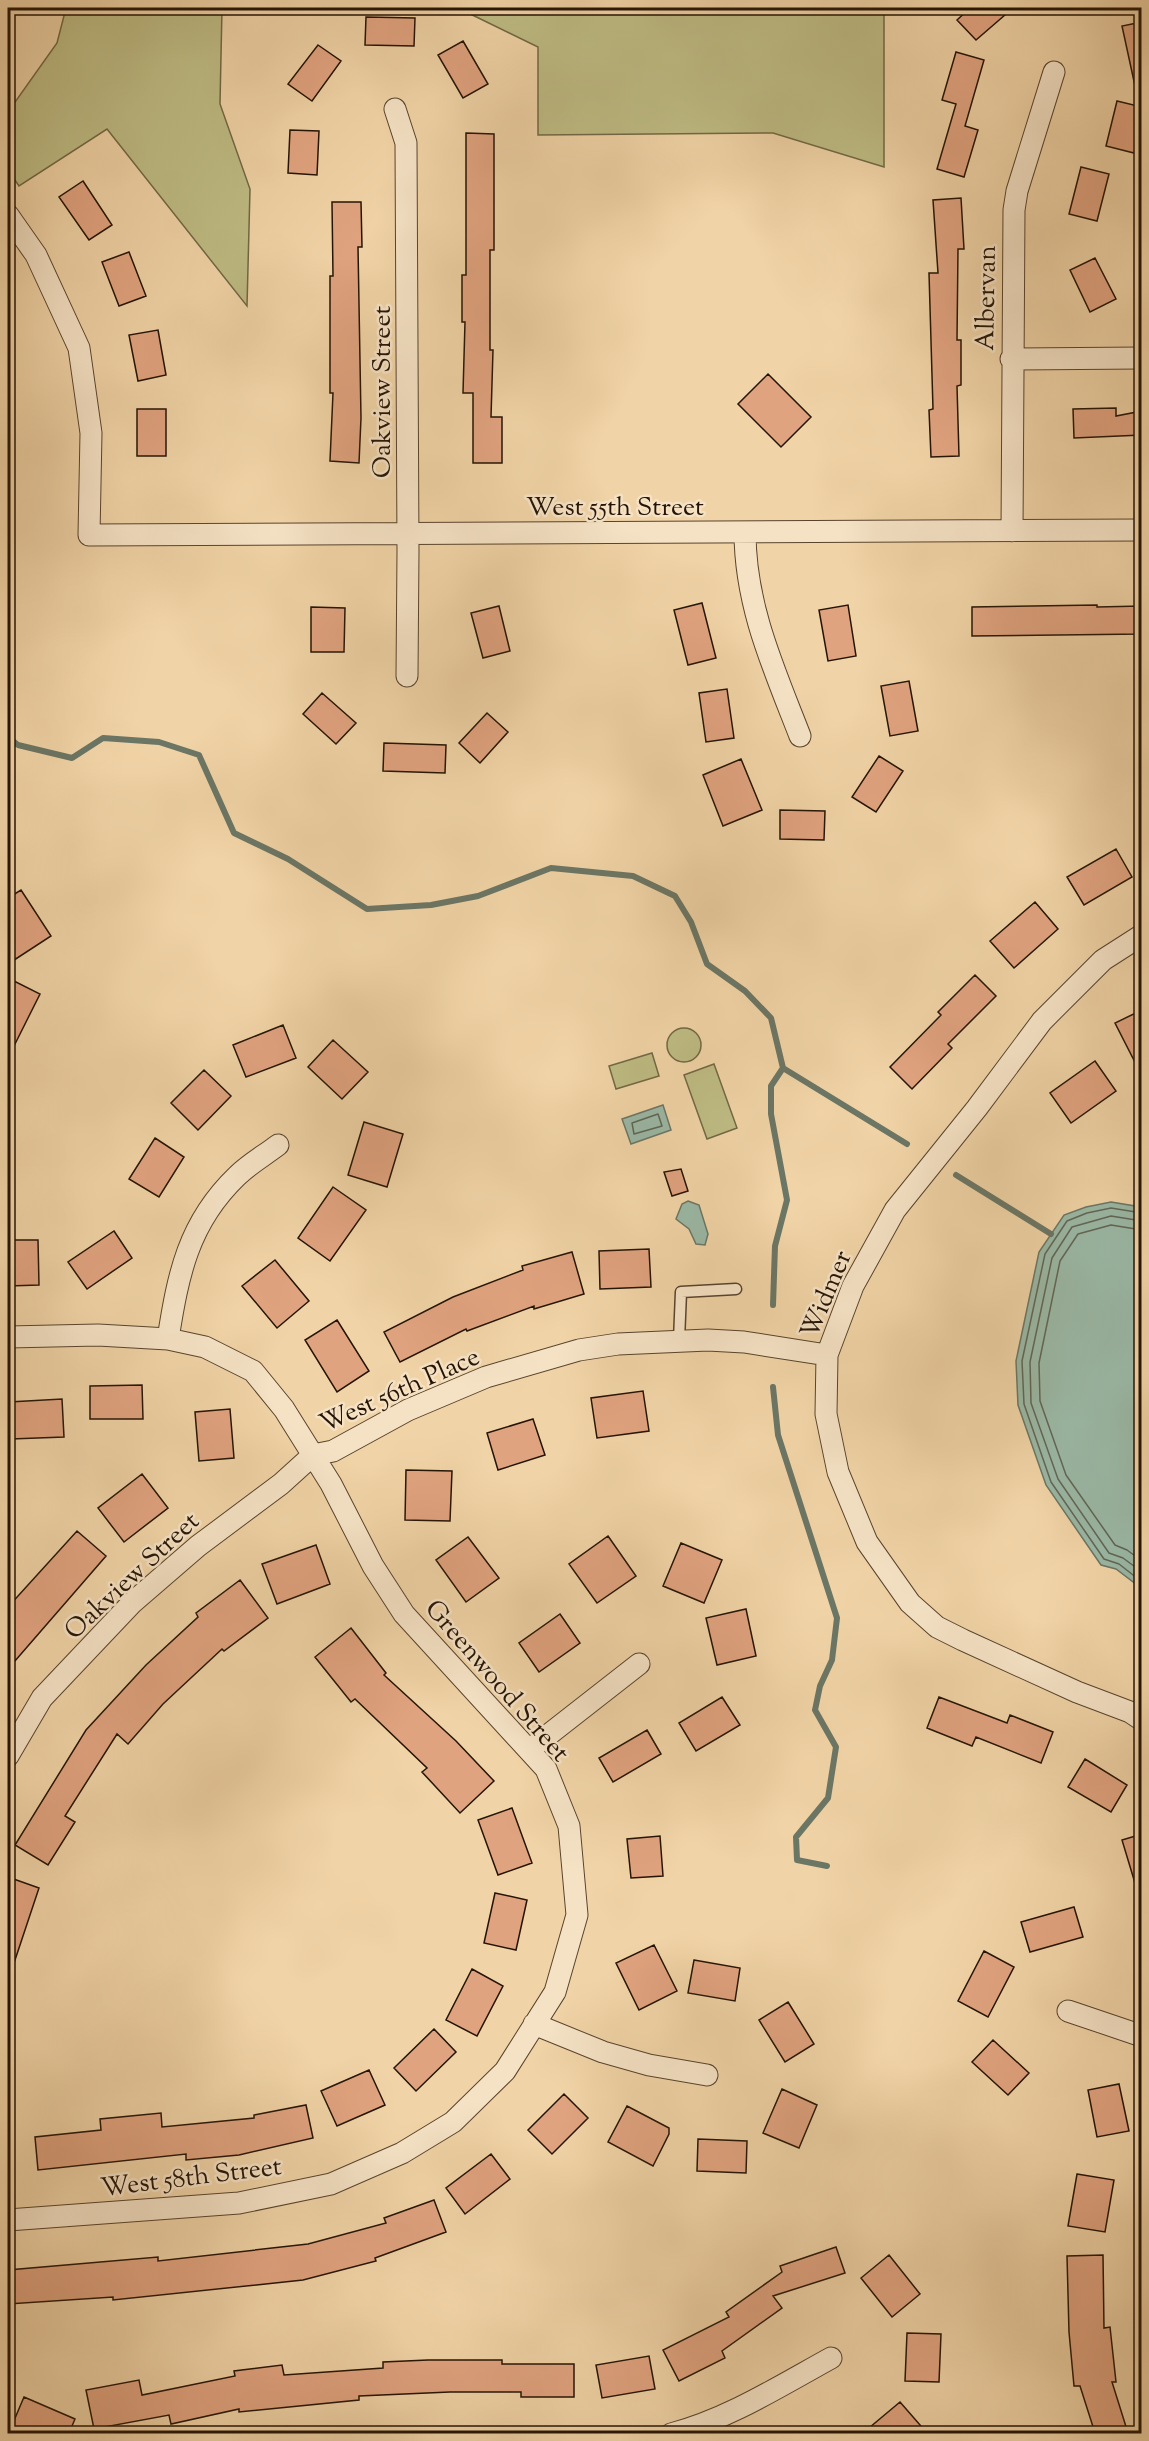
<svg xmlns="http://www.w3.org/2000/svg" width="1149" height="2441" font-family="'Sorts Mill Goudy',serif">
<style>
.green{fill:#bebb83;stroke:#726844;stroke-width:1.5}
.water{fill:#9ab8a5;stroke:#6b7665;stroke-width:1.5}
.lines{fill:none;stroke-linecap:round;stroke-linejoin:round}
.shore{stroke:#606655;stroke-width:1.5}
.stream{stroke:#6b7665;stroke-width:6}
.building{fill:#e0a37f;stroke:#251405;stroke-width:1.5}
.service-casing{stroke:#58442d;stroke-width:13}
.minor-casing{stroke:#58442d;stroke-width:23}
.service{stroke:#f5e2c5;stroke-width:10}
.minor{stroke:#f5e2c5;stroke-width:21}
.labels{text-anchor:middle;stroke-width:5;stroke-linejoin:round;paint-order:stroke}
.street-label{font-size:26px;fill:#251405;stroke:#f5e2c5}
</style>
<rect width="100%" height="100%" fill="#f0d3a6"/>
<filter id="stains"><feTurbulence type="fractalNoise" baseFrequency=".00333" numOctaves="4"/><feColorMatrix values="0 0 0 0 .2 0 0 0 0 .09 0 0 0 0 .02 0 0 0 .5 -.17"/></filter>
<radialGradient id="worn" r=".72"><stop offset=".6" stop-color="#630" stop-opacity="0"/><stop offset="1" stop-color="#630" stop-opacity=".3"/></radialGradient>
<path class="green" d="M 66,8 L 222,8 L 220,104 L 250,189 L 247,306 L 107,129 L 19,186 L 8,170 L 8,112 L 57,43 Z
M 458,8 L 884,8 L 884,167 L 773,133 L 538,135 L 538,47 Z
M667 1045a17 17 0 1 1 34 0a17 17 0 1 1-34 0Z
M 652,1053 L 659,1076 L 616,1089 L 609,1066 Z
M 714,1064 L 737,1128 L 707,1139 L 684,1075 Z"/>
<path class="water" d="M 663,1105 L 671,1130 L 631,1144 L 622,1119 Z
M 688,1201 L 699,1205 L 708,1234 L 705,1245 L 696,1244 L 689,1229 L 676,1219 L 682,1204 Z
M 1111,1202 L 1141,1207 L 1141,1588 L 1116,1569 L 1101,1565 L 1046,1485 L 1018,1405 L 1016,1361 L 1039,1252 L 1064,1215 L 1086,1207 Z"/>
<g class="lines">
<path class="shore" d="M 658,1114 L 662,1126 L 634,1134 L 632,1123 Z
M 1142,1213 L 1111,1208 L 1087,1213 L 1067,1221 L 1045,1254 L 1022,1361 L 1024,1404 L 1051,1482 L 1104,1559 L 1119,1564 L 1142,1582
M 1142,1221 L 1111,1216 L 1072,1227 L 1052,1258 L 1030,1362 L 1031,1403 L 1058,1479 L 1109,1553 L 1123,1558 L 1142,1572
M 1142,1230 L 1111,1225 L 1078,1234 L 1060,1261 L 1039,1363 L 1040,1401 L 1066,1475 L 1115,1545 L 1127,1550 L 1142,1561"/>
<path class="stream" d="M 8,737 L 18,745 L 72,758 L 103,738 L 159,742 L 199,755 L 234,833 L 288,859 L 367,909 L 431,905 L 478,896 L 551,868 L 633,876 L 675,896 L 691,922 L 707,964 L 745,991 L 771,1018 L 783,1068 L 907,1144
M 956,1175 L 1051,1234
M 773,1305 L 775,1246 L 787,1200 L 771,1114 L 771,1086 L 783,1068
M 773,1387 L 778,1435 L 837,1618 L 832,1660 L 820,1686 L 815,1710 L 836,1747 L 828,1798 L 796,1837 L 797,1860 L 827,1866"/>
</g>
<path class="building" d="M 970,8 L 1013,8 L 976,40 L 957,20 Z
M 366,17 L 415,18 L 414,46 L 365,45 Z
M 1142,22 L 1142,86 L 1135,86 L 1122,26 Z
M 463,41 L 488,84 L 463,98 L 438,55 Z
M 318,45 L 341,61 L 312,101 L 288,84 Z
M 956,52 L 984,60 L 965,126 L 978,130 L 964,177 L 937,169 L 956,104 L 942,100 Z
M 1117,101 L 1142,107 L 1142,122 L 1134,153 L 1106,146 Z
M 290,130 L 319,131 L 317,175 L 288,173 Z
M 466,133 L 494,134 L 494,250 L 490,250 L 490,350 L 493,350 L 491,417 L 502,417 L 502,463 L 473,463 L 473,393 L 463,393 L 465,322 L 462,322 L 462,275 L 466,275 Z
M 1081,167 L 1109,174 L 1097,221 L 1069,214 Z
M 83,181 L 112,225 L 89,240 L 59,197 Z
M 961,198 L 964,249 L 958,249 L 957,340 L 961,340 L 961,385 L 957,386 L 959,456 L 931,457 L 929,410 L 933,409 L 929,273 L 938,273 L 933,200 Z
M 332,202 L 361,202 L 362,247 L 358,247 L 361,418 L 359,463 L 330,461 L 333,393 L 330,393 L 330,276 L 333,276 Z
M 129,252 L 146,296 L 119,306 L 102,262 Z
M 1095,258 L 1116,299 L 1090,312 L 1070,270 Z
M 158,330 L 166,375 L 138,381 L 129,335 Z
M 768,374 L 811,417 L 781,447 L 738,404 Z
M 1116,408 L 1116,416 L 1142,411 L 1142,435 L 1074,438 L 1073,409 Z
M 137,409 L 166,409 L 166,456 L 137,456 Z
M 702,603 L 716,658 L 688,665 L 674,610 Z
M 848,605 L 856,656 L 828,661 L 819,610 Z
M 1097,605 L 1097,607 L 1142,606 L 1142,634 L 972,636 L 972,607 Z
M 499,606 L 510,651 L 483,658 L 471,613 Z
M 311,607 L 345,608 L 344,652 L 311,652 Z
M 909,681 L 918,731 L 890,736 L 881,686 Z
M 727,689 L 734,738 L 706,742 L 699,693 Z
M 322,693 L 356,723 L 336,744 L 303,714 Z
M 487,713 L 508,732 L 480,763 L 459,743 Z
M 384,743 L 446,745 L 445,773 L 383,771 Z
M 879,756 L 903,771 L 876,812 L 852,797 Z
M 741,759 L 762,810 L 723,826 L 703,775 Z
M 780,810 L 825,811 L 824,840 L 780,839 Z
M 1116,849 L 1132,877 L 1084,905 L 1067,877 Z
M 21,890 L 51,936 L 8,964 L 8,898 Z
M 1035,902 L 1058,929 L 1014,968 L 990,941 Z
M 975,975 L 996,996 L 948,1044 L 952,1048 L 912,1089 L 890,1067 L 941,1015 L 938,1012 Z
M 8,978 L 40,994 L 8,1058 Z
M 1142,1010 L 1142,1076 L 1115,1023 Z
M 283,1025 L 296,1058 L 246,1077 L 233,1045 Z
M 333,1040 L 368,1072 L 342,1099 L 308,1067 Z
M 1095,1061 L 1116,1091 L 1071,1123 L 1050,1093 Z
M 204,1070 L 231,1096 L 198,1130 L 171,1103 Z
M 364,1122 L 403,1134 L 387,1187 L 348,1175 Z
M 155,1138 L 184,1157 L 159,1197 L 129,1179 Z
M 681,1169 L 688,1191 L 672,1196 L 664,1172 Z
M 333,1187 L 366,1210 L 330,1261 L 298,1238 Z
M 114,1231 L 132,1258 L 87,1289 L 68,1262 Z
M 8,1240 L 38,1240 L 39,1285 L 8,1286 Z
M 649,1249 L 651,1287 L 600,1289 L 599,1251 Z
M 572,1252 L 584,1294 L 534,1309 L 534,1306 L 467,1331 L 466,1329 L 400,1362 L 384,1332 L 453,1297 L 523,1270 L 522,1266 Z
M 275,1260 L 309,1301 L 277,1328 L 242,1286 Z
M 337,1320 L 369,1371 L 337,1392 L 305,1340 Z
M 142,1385 L 143,1419 L 90,1419 L 90,1386 Z
M 643,1391 L 649,1431 L 597,1438 L 591,1398 Z
M 62,1399 L 64,1437 L 11,1439 L 9,1402 Z
M 230,1409 L 234,1458 L 199,1461 L 195,1412 Z
M 533,1419 L 545,1455 L 498,1470 L 487,1433 Z
M 406,1470 L 452,1471 L 450,1521 L 405,1520 Z
M 142,1474 L 168,1508 L 124,1542 L 98,1508 Z
M 77,1531 L 106,1556 L 8,1669 L 8,1607 Z
M 608,1536 L 636,1576 L 597,1603 L 569,1564 Z
M 468,1537 L 499,1578 L 466,1602 L 436,1560 Z
M 681,1543 L 722,1560 L 704,1603 L 663,1586 Z
M 316,1545 L 330,1584 L 277,1604 L 262,1564 Z
M 240,1580 L 268,1618 L 224,1651 L 222,1649 L 163,1704 L 128,1744 L 117,1734 L 65,1816 L 75,1822 L 48,1865 L 15,1845 L 86,1730 L 146,1665 L 198,1617 L 196,1613 Z
M 746,1609 L 756,1656 L 717,1665 L 706,1618 Z
M 560,1614 L 580,1643 L 539,1672 L 519,1643 Z
M 351,1628 L 386,1673 L 384,1675 L 456,1741 L 494,1781 L 460,1813 L 422,1772 L 427,1768 L 355,1699 L 351,1702 L 315,1657 Z
M 722,1697 L 740,1725 L 696,1751 L 679,1723 Z
M 939,1697 L 1007,1723 L 1010,1715 L 1053,1732 L 1041,1763 L 976,1737 L 972,1746 L 927,1728 Z
M 647,1730 L 661,1754 L 613,1782 L 599,1758 Z
M 1085,1759 L 1127,1785 L 1111,1812 L 1068,1787 Z
M 512,1808 L 532,1863 L 498,1875 L 478,1820 Z
M 1142,1834 L 1142,1892 L 1138,1893 L 1122,1840 Z
M 660,1836 L 663,1876 L 631,1878 L 627,1839 Z
M 8,1877 L 39,1888 L 10,1975 L 8,1975 Z
M 495,1893 L 527,1900 L 516,1950 L 484,1943 Z
M 1074,1907 L 1083,1937 L 1030,1952 L 1021,1922 Z
M 654,1945 L 677,1991 L 639,2010 L 616,1963 Z
M 984,1951 L 1014,1967 L 988,2017 L 958,2001 Z
M 694,1960 L 740,1968 L 735,2001 L 688,1993 Z
M 472,1969 L 503,1986 L 477,2036 L 446,2020 Z
M 788,2002 L 814,2044 L 785,2062 L 759,2020 Z
M 434,2029 L 456,2052 L 416,2091 L 394,2068 Z
M 993,2040 L 1029,2073 L 1008,2095 L 972,2062 Z
M 369,2070 L 385,2105 L 337,2126 L 321,2091 Z
M 1119,2084 L 1129,2131 L 1097,2137 L 1088,2090 Z
M 782,2089 L 817,2105 L 799,2148 L 763,2133 Z
M 564,2094 L 588,2118 L 552,2154 L 528,2130 Z
M 306,2105 L 313,2138 L 239,2155 L 186,2160 L 186,2154 L 38,2170 L 35,2137 L 101,2130 L 100,2119 L 161,2113 L 162,2127 L 254,2118 L 254,2115 Z
M 627,2106 L 669,2128 L 669,2134 L 653,2166 L 608,2142 Z
M 698,2139 L 747,2141 L 746,2173 L 697,2171 Z
M 491,2154 L 510,2179 L 465,2214 L 446,2188 Z
M 1077,2174 L 1114,2180 L 1105,2232 L 1068,2226 Z
M 434,2200 L 446,2232 L 375,2258 L 376,2261 L 303,2280 L 113,2300 L 113,2297 L 8,2304 L 8,2270 L 158,2257 L 158,2261 L 308,2244 L 386,2223 L 384,2218 Z
M 836,2247 L 845,2273 L 773,2296 L 782,2308 L 722,2351 L 725,2358 L 679,2381 L 663,2350 L 729,2317 L 726,2312 L 782,2272 L 780,2266 Z
M 889,2255 L 920,2294 L 892,2317 L 861,2278 Z
M 1103,2255 L 1104,2328 L 1110,2327 L 1116,2382 L 1112,2382 L 1128,2433 L 1095,2433 L 1080,2386 L 1074,2386 L 1069,2332 L 1067,2256 Z
M 907,2333 L 941,2334 L 939,2382 L 905,2381 Z
M 649,2356 L 655,2389 L 602,2398 L 596,2365 Z
M 428,2360 L 502,2360 L 502,2364 L 574,2364 L 574,2397 L 521,2397 L 521,2392 L 450,2392 L 359,2396 L 359,2400 L 239,2412 L 239,2409 L 171,2424 L 169,2415 L 94,2429 L 86,2390 L 139,2380 L 142,2395 L 235,2376 L 234,2371 L 282,2365 L 284,2375 L 383,2368 L 383,2362 Z
M 24,2397 L 75,2419 L 69,2433 L 19,2433 L 10,2430 Z
M 900,2402 L 927,2433 L 863,2433 Z"/>
<g class="lines">
<defs>
<path id="service" d="M 679,1340 L 681,1292 L 736,1289"/>
<path id="minor" d="M 395,109 L 406,143 L 408,551 L 407,676
M 8,215 L 36,255 L 79,348 L 91,433 L 89,535 L 1142,530
M 1011,359 L 1142,358
M 1012,531 L 1014,210 L 1017,191 L 1054,72
M 745,532 C 745,606 774,669 800,736
M 1142,935 L 1103,960 L 1042,1021 L 977,1108 L 895,1210 L 853,1286 L 827,1355 L 826,1414 L 838,1472 L 867,1542 L 910,1603 L 937,1627 L 963,1640 L 1077,1692 L 1130,1712 L 1142,1720
M 8,1337 L 98,1335 L 168,1339 L 205,1347 L 253,1371 L 284,1409 L 331,1484 L 373,1566 L 404,1614 L 546,1769 L 569,1826 L 577,1915 L 555,1992 L 505,2071 L 453,2122 L 402,2153 L 331,2184 L 239,2203 L 8,2220
M 168,1339 C 178,1275 188,1223 237,1176 C 249,1164 265,1155 278,1145
M 529,1750 L 639,1664
M 8,1756 L 42,1698 L 132,1603 L 198,1546 L 281,1484 L 313,1455 L 333,1451 L 408,1410 L 486,1377 L 579,1350 L 618,1344 L 708,1340 L 744,1342 L 827,1355
M 1068,2011 L 1142,2036
M 534,2024 L 603,2052 L 649,2065 L 707,2075
M 671,2434 C 728,2419 780,2386 831,2358"/>
</defs>
<use href="#service" class="service-casing"/>
<use href="#minor" class="minor-casing"/>
<use href="#service" class="service"/>
<use href="#minor" class="minor"/>
</g>
<g class="labels">
<g class="street-label">
<text transform="translate(985 298) rotate(-89)" y="9">Albervan</text>
<text transform="translate(381 392) rotate(-90)" y="9">Oakview Street</text>
<text x="615" y="515">West 55th Street</text>
<text transform="translate(825 1294) rotate(-67)" y="9">Widmer</text>
<text transform="translate(399 1389) rotate(-24)" y="9">West 56th Place</text>
<text transform="translate(131 1575) rotate(-43)" y="9">Oakview Street</text>
<text transform="translate(498 1680) rotate(49)" y="9">Greenwood Street</text>
<text transform="translate(191 2176) rotate(-7)" y="9">West 58th Street</text>
</g>
</g>
<rect width="1149" height="2441" fill="none" stroke="#f0d3a6" stroke-width="30"/>
<rect x="9" y="9" width="1131" height="2423" fill="none" stroke="#251405" stroke-width="3"/>
<rect x="15" y="15" width="1119" height="2411" fill="none" stroke="#251405" stroke-width="1.5"/>
<rect width="100%" height="100%" filter="url(#stains)"/>
<rect width="100%" height="100%" fill="url(#worn)"/>
</svg>
